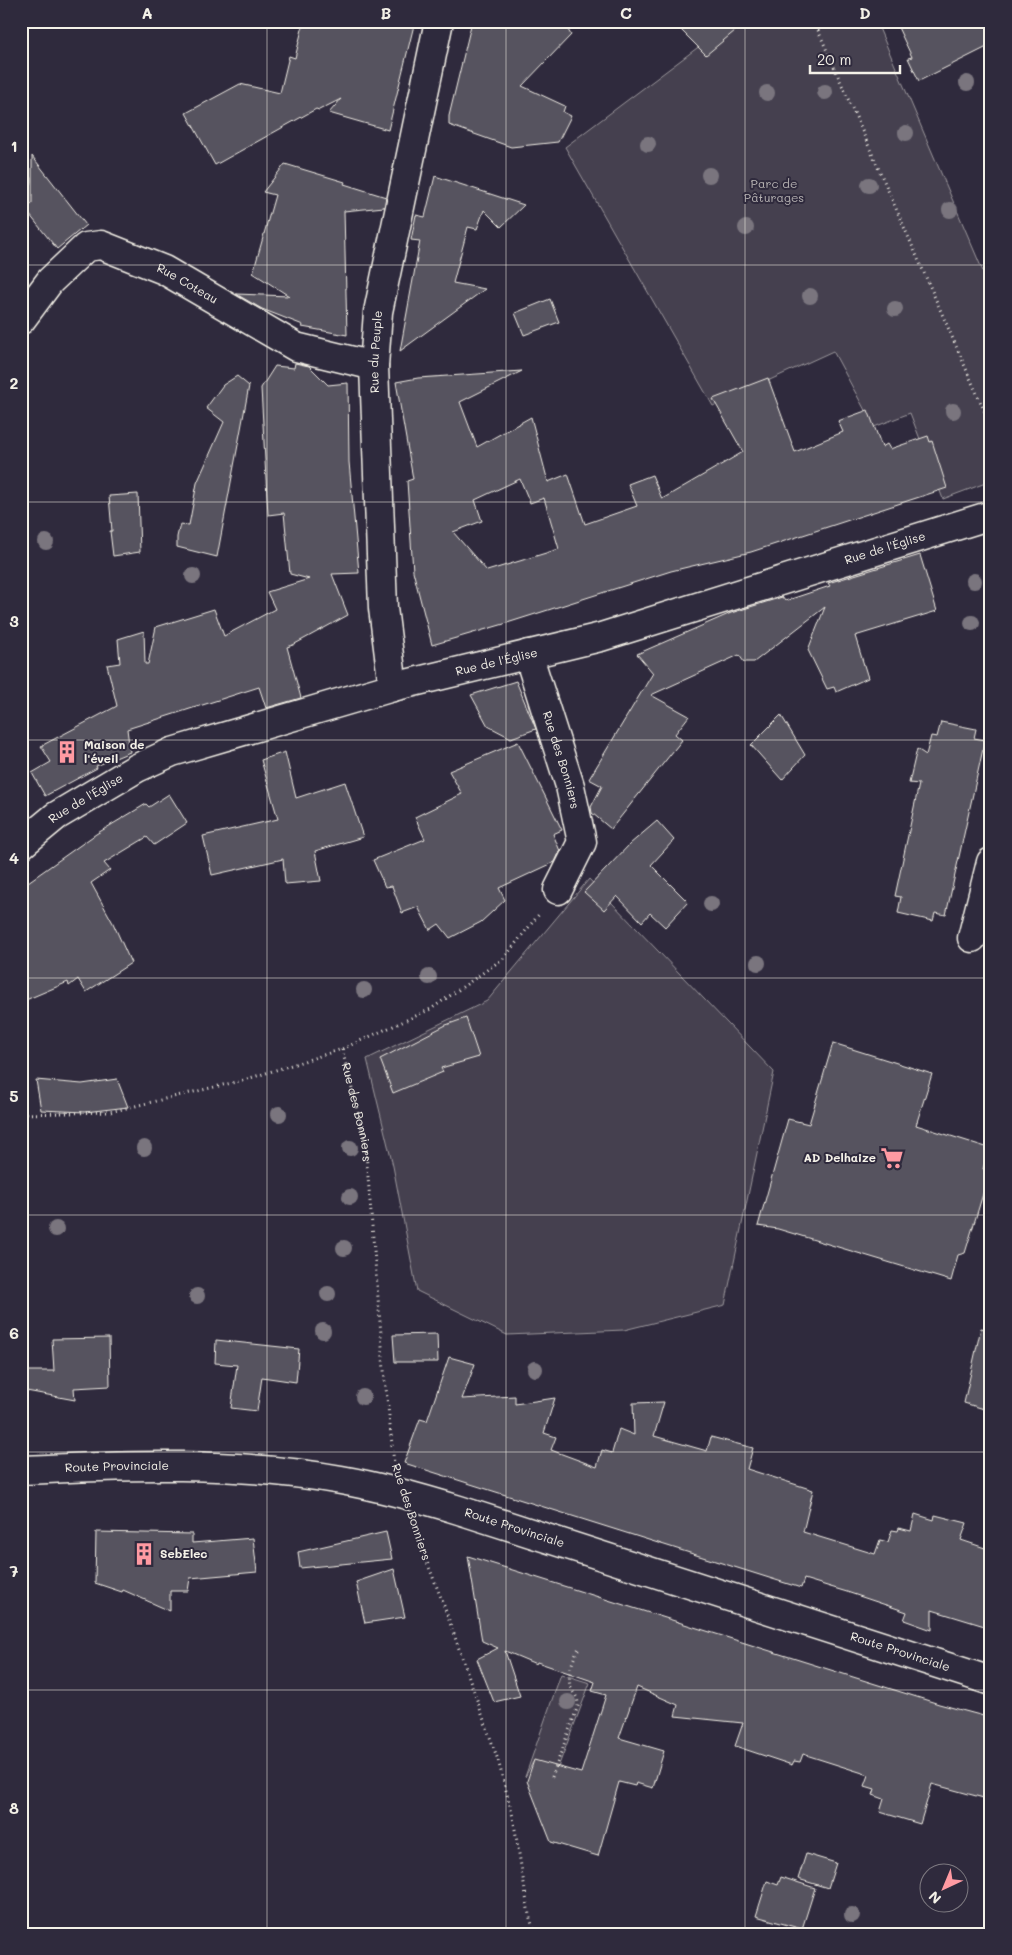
<svg xmlns="http://www.w3.org/2000/svg" width="1012" height="1955" font-family="Mali,sans-serif">
<style>
.green{fill:#454050;stroke:#9c989c}
.building{fill:#56525f;stroke:#f4f1e8;fill-rule:evenodd}
.lines{fill:none;stroke-linecap:round;stroke-linejoin:round}
.minor-casing{stroke:#f4f1e8;stroke-width:31}
.tertiary-casing{stroke:#f4f1e8;stroke-width:31}
.path{stroke:#f4f1e8;stroke-width:3;stroke-dasharray:1 4;stroke-linecap:butt}
.minor{stroke:#2f2a3d;stroke-width:28}
.tertiary{stroke:#2f2a3d;stroke-width:28}
.tree{fill:#7a757e}
.grid{fill:none;stroke:#f4f1e8;stroke-width:1;stroke-opacity:0.55}
.labels{text-anchor:middle;stroke-width:4;stroke-linejoin:round;paint-order:stroke}
.park-label{font-size:12px;fill:#b7b3b3;stroke:#2f2a3d}
.street-label{font-size:12px;fill:#f4f1e8;stroke:#2f2a3d}
.poi-label{font-size:12px;font-weight:bold;fill:#f4f1e8;stroke:#2f2a3d;text-anchor:start}
.neatline{fill:none;stroke:#f4f1e8;stroke-width:2}
.grid-label{font-size:16px;text-anchor:middle;font-weight:bold;fill:#f4f1e8}
</style>
<rect width="100%" height="100%" fill="#2f2a3d"/>
<filter id="ink" filterUnits="userSpaceOnUse"><feTurbulence type="fractalNoise" baseFrequency=".02" numOctaves="2"/><feDisplacementMap in="SourceGraphic" scale="10" xChannelSelector="R" yChannelSelector="G"/><feConvolveMatrix kernelMatrix="1 2 1 2 8 2 1 2 1" color-interpolation-filters="sRGB"/></filter>
<g filter="url(#ink)">
<path class="green" d="M 733,21 L 876,21 L 991,290 L 991,481 L 943,499 L 910,413 L 874,427 L 833,351 L 713,406 L 565,147 Z
M 589,879 L 774,1072 L 725,1305 L 624,1330 L 507,1335 L 417,1291 L 393,1166 L 367,1059 L 487,1001 Z
M 561,1674 L 590,1683 L 554,1778 L 547,1766 L 533,1762 L 525,1777 Z"/>
<path class="building" d="M 304,21 L 415,21 L 388,130 L 329,113 L 341,99 L 319,110 L 316,109 L 215,165 L 186,113 L 240,84 L 280,93 L 289,56 L 295,58 Z
M 472,21 L 563,21 L 571,35 L 522,86 L 565,106 L 563,112 L 571,116 L 558,142 L 511,147 L 449,125 L 449,116 Z
M 672,21 L 747,21 L 706,55 Z
M 895,21 L 991,21 L 991,45 L 919,81 L 908,58 L 912,57 Z
M 32,156 L 86,225 L 57,249 L 25,209 L 32,204 Z
M 285,164 L 345,182 L 344,184 L 386,197 L 384,207 L 344,211 L 347,335 L 302,327 L 303,325 L 262,309 L 236,294 L 289,296 L 253,273 L 275,195 L 263,192 Z
M 435,176 L 524,205 L 501,227 L 484,210 L 477,229 L 468,227 L 453,283 L 485,289 L 400,351 L 420,241 L 411,240 L 416,215 L 425,217 Z
M 550,299 L 559,322 L 524,335 L 515,313 Z
M 295,363 L 309,366 L 328,385 L 348,383 L 349,462 L 359,573 L 332,574 L 348,615 L 293,645 L 287,647 L 301,698 L 266,708 L 259,687 L 127,729 L 130,752 L 96,766 L 97,768 L 45,796 L 32,773 L 51,762 L 41,746 L 117,706 L 107,665 L 120,663 L 118,639 L 144,631 L 145,664 L 148,664 L 156,627 L 214,609 L 224,636 L 275,609 L 267,592 L 309,579 L 290,574 L 284,513 L 268,515 L 261,388 L 275,366 L 294,368 Z
M 522,371 L 460,402 L 477,447 L 531,417 L 548,482 L 568,474 L 585,524 L 637,506 L 628,484 L 652,475 L 662,499 L 743,452 L 713,399 L 768,378 L 795,452 L 843,432 L 838,421 L 868,410 L 882,447 L 887,444 L 890,449 L 928,436 L 930,442 L 932,441 L 947,488 L 751,552 L 671,571 L 504,624 L 432,645 L 413,571 L 407,481 L 413,479 L 396,382 L 418,378 ZM 520,479 L 530,503 L 544,498 L 559,549 L 487,571 L 453,532 L 482,521 L 475,500 Z
M 237,376 L 249,386 L 217,557 L 177,547 L 177,537 L 180,524 L 189,525 L 197,483 L 224,422 L 206,408 L 223,385 Z
M 138,494 L 140,552 L 113,556 L 110,531 L 112,531 L 109,496 Z
M 920,555 L 937,611 L 855,636 L 868,678 L 836,692 L 834,687 L 827,689 L 808,650 L 825,607 L 754,662 L 744,662 L 739,655 L 651,695 L 689,716 L 675,734 L 682,740 L 611,829 L 592,813 L 591,807 L 602,786 L 589,779 L 653,673 L 637,654 L 731,613 L 782,597 L 785,601 L 830,586 L 828,583 Z
M 516,681 L 536,729 L 511,738 L 488,726 L 471,695 Z
M 781,715 L 805,755 L 782,780 L 751,745 Z
M 941,722 L 976,729 L 974,738 L 985,740 L 946,915 L 935,913 L 933,921 L 898,913 L 901,897 L 895,896 L 919,784 L 909,783 L 917,749 L 926,755 L 931,736 L 937,737 Z
M 518,742 L 562,830 L 553,834 L 560,851 L 555,862 L 499,888 L 505,900 L 481,922 L 450,938 L 439,924 L 430,930 L 418,907 L 402,913 L 392,886 L 385,887 L 373,860 L 425,839 L 415,817 L 462,794 L 449,771 Z
M 285,752 L 296,798 L 345,782 L 363,837 L 315,851 L 321,881 L 285,884 L 283,859 L 212,875 L 203,836 L 278,819 L 261,760 Z
M 169,794 L 187,823 L 154,845 L 147,837 L 104,863 L 110,870 L 91,883 L 113,923 L 131,963 L 86,992 L 78,979 L 69,986 L 68,982 L 21,1002 L 21,944 L 26,940 L 21,931 L 21,887 L 96,834 L 146,804 L 149,807 Z
M 657,821 L 674,840 L 651,865 L 688,902 L 665,927 L 650,913 L 642,922 L 617,896 L 604,910 L 584,892 L 630,844 Z
M 466,1018 L 479,1057 L 441,1068 L 443,1072 L 393,1093 L 380,1059 L 446,1025 Z
M 833,1043 L 932,1074 L 916,1125 L 989,1148 L 983,1169 L 990,1171 L 965,1253 L 958,1255 L 951,1281 L 778,1229 L 758,1226 L 788,1119 L 809,1124 Z
M 117,1079 L 128,1107 L 85,1112 L 41,1110 L 36,1080 L 82,1084 Z
M 981,1328 L 991,1330 L 991,1411 L 964,1403 Z
M 437,1334 L 438,1362 L 395,1362 L 393,1335 Z
M 109,1338 L 110,1386 L 74,1388 L 75,1400 L 21,1390 L 21,1371 L 54,1371 L 52,1339 Z
M 216,1340 L 299,1349 L 296,1382 L 262,1377 L 257,1411 L 231,1408 L 237,1365 L 215,1363 Z
M 449,1357 L 475,1364 L 462,1399 L 515,1396 L 515,1404 L 555,1398 L 544,1433 L 556,1437 L 551,1450 L 597,1467 L 602,1450 L 612,1453 L 619,1429 L 634,1435 L 633,1403 L 664,1402 L 654,1436 L 707,1451 L 711,1437 L 753,1448 L 747,1469 L 813,1490 L 803,1532 L 875,1554 L 880,1540 L 888,1542 L 892,1530 L 898,1531 L 899,1528 L 911,1531 L 915,1514 L 934,1520 L 935,1515 L 967,1523 L 961,1540 L 991,1550 L 991,1628 L 932,1610 L 932,1630 L 904,1620 L 907,1612 L 847,1592 L 804,1579 L 801,1588 L 404,1463 L 420,1419 L 427,1421 Z
M 96,1532 L 192,1534 L 192,1543 L 253,1538 L 257,1572 L 190,1578 L 188,1591 L 170,1591 L 170,1611 L 123,1590 L 122,1592 L 95,1583 Z
M 386,1532 L 392,1559 L 300,1568 L 298,1552 Z
M 468,1556 L 939,1704 L 991,1718 L 991,1800 L 932,1784 L 920,1824 L 880,1812 L 884,1799 L 873,1795 L 875,1789 L 865,1786 L 869,1775 L 803,1754 L 800,1762 L 794,1761 L 792,1765 L 735,1746 L 743,1723 L 675,1716 L 678,1705 L 637,1687 L 619,1738 L 664,1751 L 653,1788 L 636,1783 L 635,1786 L 619,1782 L 598,1856 L 551,1842 L 527,1781 L 534,1760 L 581,1773 L 606,1695 L 592,1691 L 595,1682 L 537,1662 L 536,1664 L 505,1651 L 520,1696 L 494,1702 L 477,1659 L 498,1648 L 482,1641 Z
M 394,1569 L 405,1617 L 365,1623 L 356,1582 Z
M 806,1854 L 836,1863 L 828,1888 L 798,1879 Z
M 781,1877 L 815,1888 L 802,1929 L 756,1916 L 767,1881 L 778,1885 Z"/>
<g class="lines">
<defs>
<g id="minor">
<path id="s2" d="M 21,320 L 50,281 L 86,247 L 101,245 L 164,270 L 296,347 L 374,366"/>
<path id="s3" d="M 528,654 L 570,786 L 582,842 L 558,890"/>
<path id="s4" d="M 393,687 L 383,608 L 374,366 L 378,312 L 439,21"/>
<path id="s5" d="M 21,845 L 56,816 L 137,768 L 172,752 L 393,687 L 601,637 L 991,515"/>
<path d="M 972,938 L 991,862"/>
</g>
<g id="tertiary">
<path id="s6" d="M 21,1470 C 127,1465 236,1461 341,1480 C 381,1487 420,1498 459,1510 L 991,1681"/>
</g>
</defs>
<use href="#minor" class="minor-casing"/>
<use href="#tertiary" class="tertiary-casing"/>
<g class="path">
<path d="M 814,21 L 991,426"/>
<path id="s1" d="M 342,1049 L 365,1141 L 384,1370 L 394,1463"/>
<path d="M 21,1114 L 110,1112 L 244,1080 L 342,1049 L 431,1009 L 504,958 L 540,913"/>
<path d="M 413,1526 L 443,1603 L 498,1760 L 513,1817 L 529,1915 L 535,1934"/>
<path d="M 552,1777 L 578,1706 C 578,1695 575,1697 571,1688 C 566,1678 574,1655 579,1648"/>
</g>
<use href="#minor" class="minor"/>
<use href="#tertiary" class="tertiary"/>
</g>
<g class="tree">
<circle cx="967" cy="83" r="8"/>
<circle cx="825" cy="92" r="8"/>
<circle cx="767" cy="93" r="8"/>
<circle cx="906" cy="133" r="8"/>
<circle cx="648" cy="144" r="8"/>
<circle cx="709" cy="175" r="8"/>
<circle cx="869" cy="185" r="8"/>
<circle cx="950" cy="210" r="8"/>
<circle cx="746" cy="228" r="8"/>
<circle cx="810" cy="296" r="8"/>
<circle cx="895" cy="309" r="8"/>
<circle cx="953" cy="411" r="8"/>
<circle cx="46" cy="542" r="8"/>
<circle cx="193" cy="576" r="8"/>
<circle cx="974" cy="581" r="8"/>
<circle cx="972" cy="623" r="8"/>
<circle cx="711" cy="904" r="8"/>
<circle cx="758" cy="963" r="8"/>
<circle cx="429" cy="977" r="8"/>
<circle cx="364" cy="990" r="8"/>
<circle cx="279" cy="1114" r="8"/>
<circle cx="144" cy="1148" r="8"/>
<circle cx="350" cy="1148" r="8"/>
<circle cx="350" cy="1197" r="8"/>
<circle cx="56" cy="1229" r="8"/>
<circle cx="344" cy="1248" r="8"/>
<circle cx="328" cy="1294" r="8"/>
<circle cx="197" cy="1296" r="8"/>
<circle cx="323" cy="1331" r="8"/>
<circle cx="535" cy="1369" r="8"/>
<circle cx="363" cy="1397" r="8"/>
<circle cx="568" cy="1702" r="8"/>
<circle cx="852" cy="1915" r="8"/>
</g>
</g>
<path class="grid" d="M 267,21 L 267,1934M 506,21 L 506,1934M 745,21 L 745,1934M 21,265 L 991,265M 21,502 L 991,502M 21,740 L 991,740M 21,978 L 991,978M 21,1215 L 991,1215M 21,1452 L 991,1452M 21,1690 L 991,1690"/>
<defs>
<symbol id="building-bare" viewBox="-9 -9 18 18"><path d="M-4-6H4V6H1V3H-1V6H-4ZM-2.5-4.3h1.7v1.8h-1.7ZM.8-4.3h1.7v1.8H.8ZM-2.5-1h1.7V.8h-1.7ZM.8-1h1.7V.8H.8Z" fill="#ff9aa2" stroke="#2f2a3d" stroke-width="2.5" paint-order="stroke"/></symbol>
<symbol id="supermarket-bare" viewBox="-9 -9 18 18"><path d="M-6-5.5h2.5l.6 2H6L4.5 2H-2.5L-4.4-4H-6ZM-1.5 3.2a1.3 1.3 0 1 0 .1 0ZM3 3.2a1.3 1.3 0 1 0 .1 0Z" fill="#ff9aa2" stroke="#2f2a3d" stroke-width="2.5" paint-order="stroke"/></symbol>
</defs>
<g fill-rule="evenodd">
<use href="#building-bare" x="51" y="736" width="32" height="32"/>
<use href="#supermarket-bare" x="876" y="1142" width="32" height="32"/>
<use href="#building-bare" x="128" y="1538" width="32" height="32"/>
</g>
<g class="labels">
<g class="park-label">
<text x="774" y="188">Parc de<tspan x="774" dy="14">Pâturages</tspan></text>
</g>
<g class="street-label">
<text dy="4" stroke="none"><textPath href="#s2" startOffset="208">Rue Coteau</textPath></text>
<text dy="4" stroke="none"><textPath href="#s4" startOffset="336">Rue du Peuple</textPath></text>
<text dy="4" stroke="none"><textPath href="#s5" startOffset="920">Rue de l'Église</textPath></text>
<text dy="4" stroke="none"><textPath href="#s5" startOffset="515">Rue de l'Église</textPath></text>
<text dy="4" stroke="none"><textPath href="#s3" startOffset="111">Rue des Bonniers</textPath></text>
<text dy="4" stroke="none"><textPath href="#s5" startOffset="80">Rue de l'Église</textPath></text>
<text dy="4" stroke="none"><textPath href="#s1" startOffset="65">Rue des Bonniers</textPath></text>
<text dy="4" stroke="none"><textPath href="#s6" startOffset="96">Route Provinciale</textPath></text>
<text transform="translate(411 1512) rotate(72)" y="4">Rue des Bonniers</text>
<text dy="4" stroke="none"><textPath href="#s6" startOffset="501">Route Provinciale</textPath></text>
<text dy="4" stroke="none"><textPath href="#s6" startOffset="906">Route Provinciale</textPath></text>
</g>
<g class="poi-label">
<text x="84" y="749">Maison de<tspan x="84" dy="14">l'éveil</tspan></text>
<text x="876" y="1162" text-anchor="end">AD Delhaize</text>
<text x="160" y="1558">SebElec</text>
</g>
</g>
<rect width="1012" height="1955" fill="none" stroke="#2f2a3d" stroke-width="55"/>
<g transform="translate(944 1888) rotate(224)"><circle r="24" fill="#2f2a3d" stroke="#7e7a81"/>
<path d="M0-4L9 19L0 12L-9 19Z" fill="#ff9aa2"/>
<text y="-8" font-size="14" font-weight="bold" text-anchor="middle" fill="#f4f1e8">N</text>
</g>
<path d="M810 65v8h90v-8" fill="none" stroke="#f4f1e8" stroke-width="2.5"/>
<text x="817" y="65" font-size="15" fill="#f4f1e8" stroke="#2f2a3d" stroke-width="4" paint-order="stroke">20 m</text>
<rect x="28" y="28" width="956" height="1900" class="neatline"/>
<g class="grid-label">
<text x="147" y="19">A</text>
<text x="386" y="19">B</text>
<text x="626" y="19">C</text>
<text x="865" y="19">D</text>
<text x="14" y="152">1</text>
<text x="14" y="389">2</text>
<text x="14" y="627">3</text>
<text x="14" y="864">4</text>
<text x="14" y="1102">5</text>
<text x="14" y="1339">6</text>
<text x="14" y="1577">7</text>
<text x="14" y="1814">8</text>
</g>
</svg>
